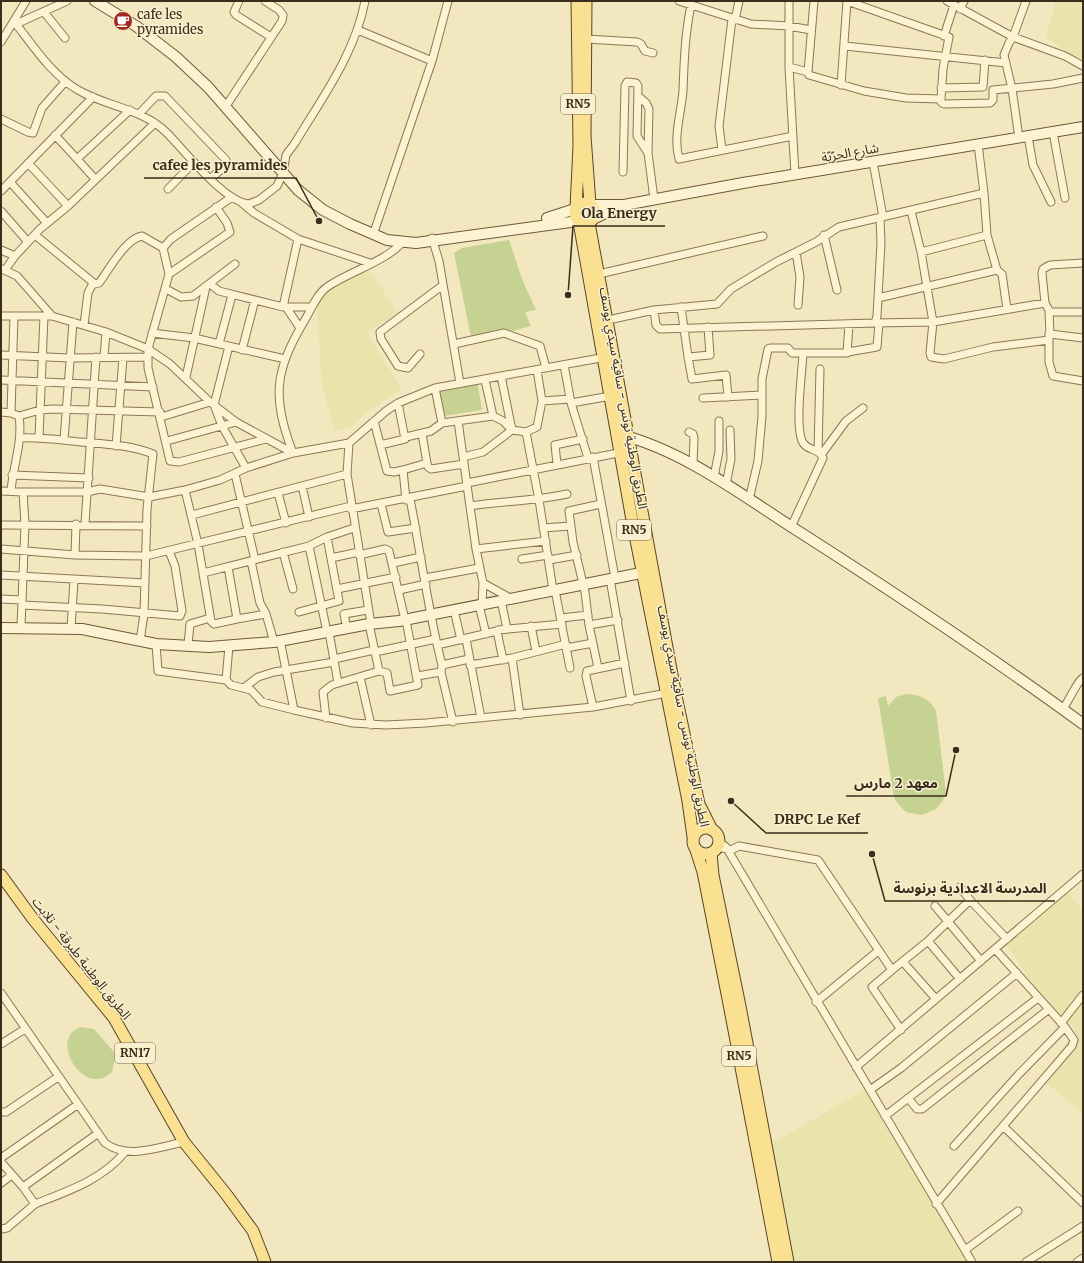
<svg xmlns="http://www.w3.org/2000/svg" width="1084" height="1263" font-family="Merriweather,'Noto Sans Arabic',serif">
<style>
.farmland{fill:#e9e4ab}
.green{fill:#c5d292}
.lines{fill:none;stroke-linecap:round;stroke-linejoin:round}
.street-casing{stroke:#8d7755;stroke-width:9}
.secondary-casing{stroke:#6f5838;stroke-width:12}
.primary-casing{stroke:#5a442a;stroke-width:13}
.street{stroke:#fcf3d3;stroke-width:7}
.secondary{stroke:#fcf3d3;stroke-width:10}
.primary{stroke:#fae192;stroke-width:11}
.labels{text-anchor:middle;stroke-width:3;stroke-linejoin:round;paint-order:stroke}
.shield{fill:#f9f0cf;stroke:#746851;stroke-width:1}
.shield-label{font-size:12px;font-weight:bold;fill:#3b2d1b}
.poi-label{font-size:13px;fill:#3b2d1b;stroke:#f9f0cf;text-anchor:start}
.street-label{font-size:13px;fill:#3b2d1b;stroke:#f9f0cf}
.leader{fill:none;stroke:#3b2d1b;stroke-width:1.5}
.callout-dot{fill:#3b2d1b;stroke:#f9f0cf;stroke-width:1.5}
.callout-label{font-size:14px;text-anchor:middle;font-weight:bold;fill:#3b2d1b;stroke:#f9f0cf;stroke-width:3;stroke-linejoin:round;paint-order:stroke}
</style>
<rect width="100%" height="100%" fill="#f2e7bf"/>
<path class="farmland" d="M 1056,1 L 1083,1 L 1083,64 L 1046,37 Z
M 366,265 L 398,313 L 367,333 L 402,389 L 370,410 L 351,427 L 335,432 L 322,386 L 317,307 L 318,297 L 327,287 Z
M 1064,887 L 1080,908 L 1083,906 L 1083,1113 L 1040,1078 L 1076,1030 L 1039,993 L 1005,943 Z
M 864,1090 L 967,1262 L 790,1262 L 768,1146 Z"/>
<path class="green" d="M 509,240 L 522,279 L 536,310 L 525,312 L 531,326 L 496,336 L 482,343 L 472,342 L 454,253 L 462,248 Z
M 477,381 L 482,410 L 444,416 L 439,387 Z
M 905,694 C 919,694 930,698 936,711 L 946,793 L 942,802 L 936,809 L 922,815 L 906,812 L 899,805 L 894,798 L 878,698 L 886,696 L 888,706 L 896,697 Z
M 81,1027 L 94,1029 L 114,1052 L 115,1058 L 112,1072 C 84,1100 47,1037 81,1027 Z"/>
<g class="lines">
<defs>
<path id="street" d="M 239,1 L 234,12 L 236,15 L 271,37
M 679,1 L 751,24 L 789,26 L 811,30
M 789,1 L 789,67 L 795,175
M 847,1 L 949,37 L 943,69 L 941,99
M 947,1 L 1013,37 L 1065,56 L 1083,66
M 691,5 C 685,34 684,62 683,91 C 681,114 673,137 679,159 L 793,136
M 960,9 L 964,1
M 44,12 L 65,38
M 735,20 L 739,1
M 13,23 L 16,24 C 34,47 52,75 78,90 C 107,107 142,108 167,133 C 185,151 224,202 249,204 L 259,200 L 277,186 L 283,173 L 286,155 L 295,143 C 322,98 355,54 365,1
M 16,24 L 67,1
M 358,30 L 432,61
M 944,36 L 954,5
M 586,39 L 637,42 L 641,44 L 645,51 L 653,53
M 1,42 L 26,1
M 845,46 L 1006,63
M 789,67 L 808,72 L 809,75 L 864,91 L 906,98 L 941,99 L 941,102 L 944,104 L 990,103 L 993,100 L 993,90 L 1053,84 L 1083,78
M 808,72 L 814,1
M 841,85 L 847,1
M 941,88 L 983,87 L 985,60
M 638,96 L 646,103 L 649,109 L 648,153
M 228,103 L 282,21 L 283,15 L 279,10 L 265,1
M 139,114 L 156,96 L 165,96 L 226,160 L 224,167 L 210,179
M 1,119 L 28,132 L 33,133 L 42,108 L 65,82
M 1053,132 L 1065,198
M 55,135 L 77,159 L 130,110
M 1028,136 L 1033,165 L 1051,202
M 1019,138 L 1012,89 L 1004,55 L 1009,43 L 1013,37 L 1026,1
M 722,150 L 719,126 L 732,19
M 77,159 L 95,179
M 873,162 L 883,217
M 28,163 L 68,206
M 623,172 L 625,86 L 627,82 L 636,83 L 638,86 L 637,136 L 648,153 L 654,199
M 10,182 L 47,223
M 168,189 L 194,162
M 1,191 L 93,97
M 984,193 L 987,235 L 997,270 L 1002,274 L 1007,309
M 242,203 L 254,213 L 298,239 L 283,307
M 1,211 L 28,242
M 911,211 L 921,252 L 933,322 L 930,353 L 931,357 L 944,359 L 993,347 L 1049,340
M 35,235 L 95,284 L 99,283 C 109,270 125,239 142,236 L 163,248 L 169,274 L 148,349 L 148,368 L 170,461 L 179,462 L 266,439
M 373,235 L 432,61 L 448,1
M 824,235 L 837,290
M 432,238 L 439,261 L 460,383
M 298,239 L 370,263
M 163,248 L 171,239 L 232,197
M 1,250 L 15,256
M 796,252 L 800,277 L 798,305
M 921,252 L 987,235
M 2,269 L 17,276 L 52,316
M 5,270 L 15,256 L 40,229 L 68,206 L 155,123
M 169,274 L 230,232 L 227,223 L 216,207
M 599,274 L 763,236
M 210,284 L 219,291 L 283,307 L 312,307
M 166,289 L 181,297 L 193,296 L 235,264
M 878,298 L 997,270
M 1045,303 L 1042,273 L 1043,269 L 1050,265 L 1083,263
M 286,307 L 300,328
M 681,307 L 688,357 L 710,355 L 708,327
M 654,310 L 656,325 L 660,329 L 875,323 L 877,316 L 881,243 L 880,218
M 1049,311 L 1050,334 L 1083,338
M 1,316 L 52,316 L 106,332 L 148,349 L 170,364 L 210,402 L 236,422 L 293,453
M 608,320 L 654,310 L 717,304 L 731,289 L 776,262 L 816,242 L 839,227 L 984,193 L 978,144
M 875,323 L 933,322 L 1045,303 L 1050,312 L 1083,312
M 84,325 L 88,293 L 93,283
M 152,333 L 194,338 L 285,359
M 1049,333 L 1049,362 L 1053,376 L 1083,381
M 219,344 L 232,295
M 454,344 L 504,333 L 540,346 L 546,368
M 229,346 L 214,405 L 222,426 L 246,468
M 242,350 L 255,300
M 848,352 L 877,347 L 879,323
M 420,354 L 408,368 L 398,366 L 381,339 L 380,332 L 443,285
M 1,355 L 70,358 L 147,357
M 104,357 L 106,332
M 688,357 L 692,379 L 726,375 L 728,397
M 564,365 L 571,403 L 588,458
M 537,370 L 542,401 L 570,399
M 186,377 L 206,287
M 1,380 L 153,387
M 435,388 L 442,423 L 493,416 L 485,380
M 703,398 L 762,395
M 571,403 L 611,396
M 1,412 L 11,413 L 19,416 C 23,441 13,466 11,491
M 11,413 L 14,316
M 19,416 L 40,410 L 53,409 L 160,412
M 493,416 L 503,421 L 512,430 L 526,432 L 537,427 L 542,401
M 161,417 L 210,402
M 374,421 L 387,471 L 394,472 L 403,470
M 458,421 L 476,549 L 483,583 L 482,605
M 526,432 L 539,500 L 553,590
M 689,432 L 693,434 L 694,438 L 693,465
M 39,437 L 44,316
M 406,437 L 431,431 L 442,423
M 20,438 C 40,437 60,440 81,442 C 105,444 131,445 153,454 L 147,509 L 144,614 L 140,641
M 64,440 L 73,322
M 167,441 L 236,422
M 349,443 L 347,474 L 371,624
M 380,445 L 405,439 L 398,403
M 116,446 L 123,358
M 818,452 L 820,369
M 293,453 C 271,396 275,370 306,318 C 312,308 317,294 327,287 C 350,271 383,263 403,242
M 821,455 L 846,421 L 863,408
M 463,457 L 483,452 L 512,430 L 501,376
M 593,457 L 615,578
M 427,463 L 428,467 L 431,469 L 464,464
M 557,464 L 555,445 L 583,439
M 235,474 L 255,560
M 12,475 L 89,478
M 714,477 L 719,451 L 719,421
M 467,483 L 623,452
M 726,485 L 731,459 L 730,430
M 302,486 L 309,517
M 185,490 L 198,544 L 211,621 L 214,624 L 237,619
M 1,491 L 23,492 L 25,524 L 21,627
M 23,492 L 87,492 L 100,489 L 149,497 L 185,490 L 220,480 L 246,468 L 293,453 L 349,443 L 386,411 L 398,403 L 435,388 L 606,357
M 278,493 L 286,523
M 410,499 C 421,554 428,611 442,665 L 441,672 L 453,722
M 406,500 L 403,470 L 427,463 L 422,434
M 749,500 L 758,461 L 762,416 L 762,379 L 768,349 L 770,348 L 788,348 L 792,353 L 847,353 L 849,324
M 381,504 L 388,532 L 416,528
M 470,506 C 503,501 535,501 567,494
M 351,509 L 467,486
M 192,515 L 347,474
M 85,524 L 96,357
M 1,525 L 147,526
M 791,527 L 823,458 C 820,448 806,451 802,441 C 795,423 802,374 803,353
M 543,528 L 570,526
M 309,546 L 327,632
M 1,549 L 75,555 L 146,556 L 351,506
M 476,549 L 546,541
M 283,552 L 293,589
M 75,555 L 76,524
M 359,555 L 385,549 L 389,551 L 405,620
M 331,558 L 359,552
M 522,559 L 548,555
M 549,560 L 577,555
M 251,561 L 260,603 L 266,614 L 274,642
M 393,563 L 421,557
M 228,567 L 237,619 L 266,614
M 203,573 L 309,546 L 327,537 L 354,528
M 1,575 L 145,583
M 425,578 L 479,568
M 610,579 L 631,701
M 483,583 L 510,598
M 337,589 L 396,577
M 399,590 L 426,584
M 555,590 L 570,668
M 1,599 L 22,600
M 501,600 L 507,629
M 22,605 L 102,609 L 180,616 L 182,611 L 175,566 L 169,551
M 479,605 L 486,634
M 454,610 L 461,640
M 299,612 L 339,601 L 327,537
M 561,618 L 588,615
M 369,624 L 379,671
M 589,625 L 618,620
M 531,626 L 536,651
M 71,628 L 74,580
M 347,629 L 344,614 L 368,610
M 329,632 L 338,683
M 466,639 L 481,718
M 280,640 L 294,710 L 353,723 L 386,725 L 426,723 L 593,707 L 667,693
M 156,644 L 158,671 L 226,680 L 231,685 L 251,690 L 262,702 L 294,710
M 188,645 L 190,624 L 210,618
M 437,645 L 497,631
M 566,648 L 593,643
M 375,652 L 436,639
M 512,658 L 520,715
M 334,659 L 374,650
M 503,660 L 497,631 L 498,630 L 562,624
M 442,665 L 469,659
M 470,665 L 512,658 L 566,644
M 598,668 L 589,625 L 585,592 L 573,542 L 569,511 L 601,504
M 417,676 L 441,672
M 360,677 L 371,725
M 226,680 L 229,646
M 245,687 L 258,677 L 274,672 L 334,662
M 593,707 L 586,676 L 587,671 L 625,663
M 1063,709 C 1068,702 1078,680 1083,678
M 326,718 L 323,692 L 332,685 L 379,671 L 387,673 L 390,691 L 418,685 L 406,620
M 719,842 L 726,847 L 972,1262
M 717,847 L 728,849
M 729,851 L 739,846 L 818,860 L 892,970 L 928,941 L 970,900
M 960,887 L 970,900 L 1007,939
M 935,906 L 981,961
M 928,941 L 960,979
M 903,962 L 936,999
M 892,970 L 872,987 L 901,1030
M 1,993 L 105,1143 C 128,1160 159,1147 184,1142
M 816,1002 L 878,951
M 1061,1023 L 1083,995
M 1,1044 L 25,1029
M 856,1067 L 1083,874
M 870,1090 L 901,1068 L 1017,973
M 908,1098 L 917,1109 L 922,1109 L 1049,1009
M 1,1112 L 6,1112 L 58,1077
M 885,1116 L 1038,998
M 1003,1126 L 1083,1203
M 954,1146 L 1019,1074 L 1065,1027 L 995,949
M 1,1158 L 77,1105
M 1,1162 L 23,1187 L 35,1204 C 68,1191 102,1180 125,1152
M 1,1183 L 12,1175
M 23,1187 L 97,1134
M 936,1204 L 1072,1046 L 1074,1040 L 1065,1027
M 1,1229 L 7,1228 L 35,1204
M 965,1250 L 1018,1211
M 1026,1262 L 1083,1226
M 1077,1262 L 1083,1258"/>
<path id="secondary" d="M 95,1 L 136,26 L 176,57 L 208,87 L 298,190 L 323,210 L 350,224 L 387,240 L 416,243 L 578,221
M 591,205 L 624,205 L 743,183 L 1083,127
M 547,218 L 575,209
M 593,219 L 620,206
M 622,435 C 686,452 743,496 798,531 C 895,593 990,656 1083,724
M 1,628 L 82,629 L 156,644 L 209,647 L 274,642 L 369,624 L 399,621 L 651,571"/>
<path id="primary" d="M 586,1 L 585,136 L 590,204
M575 213a10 10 0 1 1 20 0a10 10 0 1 1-20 0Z
M 576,207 L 579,146 L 577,1
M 579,222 L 632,520 L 688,801 L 693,837
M 589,223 L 675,691 L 699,804 L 712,830
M693 841a13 13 0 1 1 26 0a13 13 0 1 1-26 0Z
M 696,850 L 703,872 L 729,1004 L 778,1262
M 711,853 L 713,875 L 740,1006 L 788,1262
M 1,875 L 33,919 L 114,1018 L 184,1142 L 226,1194 L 253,1231 L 265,1262"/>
</defs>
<use href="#street" class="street-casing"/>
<use href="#secondary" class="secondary-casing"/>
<use href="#primary" class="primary-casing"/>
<use href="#street" class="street"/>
<use href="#secondary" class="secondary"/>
<use href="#primary" class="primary"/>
</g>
<defs>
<symbol id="cafe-disc" viewBox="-11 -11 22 22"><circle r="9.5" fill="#a3281f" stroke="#f9f0cf"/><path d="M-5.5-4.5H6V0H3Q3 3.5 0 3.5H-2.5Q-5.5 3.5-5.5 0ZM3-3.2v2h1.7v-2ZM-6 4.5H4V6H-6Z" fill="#fff"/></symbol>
</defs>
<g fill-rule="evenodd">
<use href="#cafe-disc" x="112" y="10" width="22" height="22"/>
</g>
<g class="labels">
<g class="shield">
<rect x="561" y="94" width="34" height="20" rx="3"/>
<rect x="617" y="520" width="34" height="20" rx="3"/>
<rect x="115" y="1043" width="40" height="20" rx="3"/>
<rect x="722" y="1046" width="34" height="20" rx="3"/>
</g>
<g class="shield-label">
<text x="578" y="108">RN5</text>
<text x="634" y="534">RN5</text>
<text x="135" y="1057">RN17</text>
<text x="739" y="1060">RN5</text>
</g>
<g class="poi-label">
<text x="137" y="19">cafe les<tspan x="137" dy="15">pyramides</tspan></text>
</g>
<g class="street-label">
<text transform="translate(850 152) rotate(-10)" y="5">شارع الحرّيّة</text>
<text transform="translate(624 398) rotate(80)" y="5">الطريق الوطنية تونس - ساقية سيدي يوسف</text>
<text transform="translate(684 716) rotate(79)" y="5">الطريق الوطنية تونس - ساقية سيدي يوسف</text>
<text transform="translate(82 958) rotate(52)" y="5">الطريق الوطنية طبرقة - تلابت</text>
</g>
</g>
<path class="leader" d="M319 221L296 178H144M568 295L573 226H665M956 750L946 796H846M731 801L766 833H868M872 854L885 901H1055"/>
<g class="callout-dot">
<circle cx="319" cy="221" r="4"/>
<circle cx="568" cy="295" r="4"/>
<circle cx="956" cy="750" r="4"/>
<circle cx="731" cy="801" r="4"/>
<circle cx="872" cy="854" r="4"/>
</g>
<g class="callout-label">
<text x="220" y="170">cafee les pyramides</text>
<text x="619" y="218">Ola Energy</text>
<text x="896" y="788">معهد 2 مارس</text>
<text x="817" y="824">DRPC Le Kef</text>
<text x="970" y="893">المدرسة الاعدادية برنوسة</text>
</g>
<rect width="1084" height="1263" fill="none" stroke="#3b2d1b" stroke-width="4"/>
</svg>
